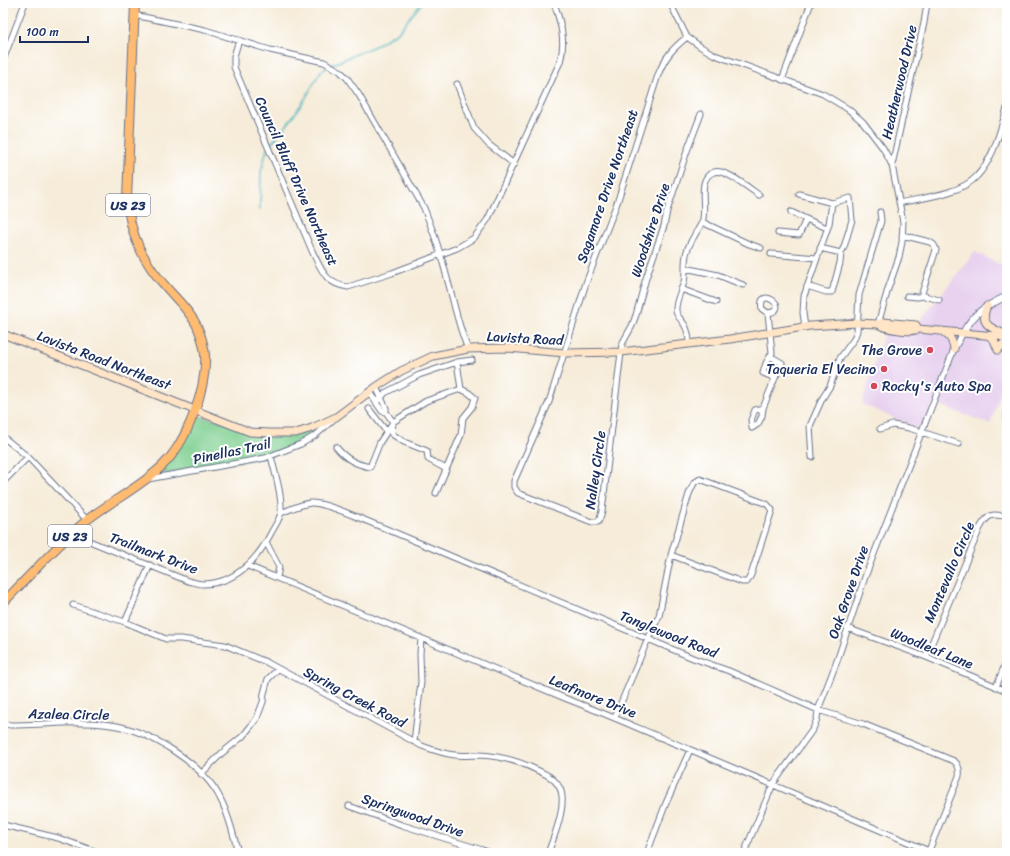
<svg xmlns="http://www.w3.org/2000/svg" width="1010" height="856" font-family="Sriracha,sans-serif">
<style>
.built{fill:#e8d2ef}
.green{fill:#7ecf90;stroke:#4c7f77}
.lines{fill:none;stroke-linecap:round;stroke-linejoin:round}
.stream{stroke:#48b6c3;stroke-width:1.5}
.minor-casing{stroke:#687189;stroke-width:7}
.tertiary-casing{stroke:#687189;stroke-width:8}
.secondary-casing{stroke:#687189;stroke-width:9}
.primary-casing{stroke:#687189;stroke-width:10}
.minor{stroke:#fff;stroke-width:5}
.tertiary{stroke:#fff;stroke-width:6}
.secondary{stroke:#ffe4c6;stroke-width:7}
.primary{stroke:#ffbb71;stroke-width:8}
.poi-dot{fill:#d1495b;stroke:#fff;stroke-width:1.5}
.labels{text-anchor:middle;stroke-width:4;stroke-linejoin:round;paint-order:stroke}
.shield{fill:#fff;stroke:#5f6d8e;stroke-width:1}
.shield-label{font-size:13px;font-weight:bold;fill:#1b2f5e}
.street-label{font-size:14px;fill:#1b2f5e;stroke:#fff}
.poi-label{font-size:14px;fill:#1b2f5e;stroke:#fff;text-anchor:end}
</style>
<rect width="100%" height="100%" fill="#fff"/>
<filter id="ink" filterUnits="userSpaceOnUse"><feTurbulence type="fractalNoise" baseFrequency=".025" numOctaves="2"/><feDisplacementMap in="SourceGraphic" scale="8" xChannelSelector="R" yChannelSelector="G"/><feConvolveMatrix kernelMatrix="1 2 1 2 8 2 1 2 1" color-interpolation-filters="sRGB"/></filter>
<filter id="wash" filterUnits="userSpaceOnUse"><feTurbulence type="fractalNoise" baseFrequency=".012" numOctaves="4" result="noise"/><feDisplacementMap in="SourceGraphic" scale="16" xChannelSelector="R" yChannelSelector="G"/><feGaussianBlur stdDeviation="0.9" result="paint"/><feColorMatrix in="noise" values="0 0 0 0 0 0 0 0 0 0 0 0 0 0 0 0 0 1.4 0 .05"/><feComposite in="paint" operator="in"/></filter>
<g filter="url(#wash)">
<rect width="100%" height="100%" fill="#f6ecd9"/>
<path class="built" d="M 975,252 L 1007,268 L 1007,375 L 990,424 L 933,403 L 921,430 L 862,404 L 886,326 L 916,326 Z"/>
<path class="green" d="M 193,415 L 229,423 L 250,432 L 296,433 L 336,417 L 316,435 L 271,456 L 155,476 Z"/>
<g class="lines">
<path class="stream" d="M 331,65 L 375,46 L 398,32 L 421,4
M 269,146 L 287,125 L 305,99 L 320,72 L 328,67
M 260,209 L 261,172 L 267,149"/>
</g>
</g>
<g filter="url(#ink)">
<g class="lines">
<defs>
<path id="minor" d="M 670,3 L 687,37 L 701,47 L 715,55 L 823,94 L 848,109 L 863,122 L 883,148 L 892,165 L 903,222 L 902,242 L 899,257 L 888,289 L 878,324
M 134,15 L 205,30 L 270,50 L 324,62 L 340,71 L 347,78 L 359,95 L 424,208 C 433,230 441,254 447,278 C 454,302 458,326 468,349
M 687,37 C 672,49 665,57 658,75 L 617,203 L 586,283 L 549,402 L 514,481 L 514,487 L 518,493 L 592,522 L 598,522 L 600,518 L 602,511 L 622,344 L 632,326 L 636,315 L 646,278 L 664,226 L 667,211 L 687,151 L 701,114
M 239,40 L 234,56 L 234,67 L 313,253 C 322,271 326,284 348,287 L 392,273 L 457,248 L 474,238 L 488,219 L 560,62 C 566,42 561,23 554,3
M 3,60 L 25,3
M 782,80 L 811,3
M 457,84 L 474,128 L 488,144 L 514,164
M 892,165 L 910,84 L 924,23 L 927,3
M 799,194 L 832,203
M 899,203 C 922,198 961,194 977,176 C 994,158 1000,131 1007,108
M 791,212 L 806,219
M 702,222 L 749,244 L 761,248
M 778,233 L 799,235 L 806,219 L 827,228
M 902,235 L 930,242 L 934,245 L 936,250 L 921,296
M 771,254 L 817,258
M 685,268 L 718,275 L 743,285
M 807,286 L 826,292 L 832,292 L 840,263 L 841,253
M 681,289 L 716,302
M 907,296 L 917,297 L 925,296 L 939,300
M 805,327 L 803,313 L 804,296 L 829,224 L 832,203 L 850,198 L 852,220 L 844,247 L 841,253 L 820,248
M 689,344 C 689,338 688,330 684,324 C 682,320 677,317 676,311 C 675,301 681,292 684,282 C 686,273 684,264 686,255 C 688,243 697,233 702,222 C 708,209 695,178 714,172 C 725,168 750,189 759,195
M 770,356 L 782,363 L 775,378
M 457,362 L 461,389
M 376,387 L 386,408 L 386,412
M 369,392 L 382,411 L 386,412 L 393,422 L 392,434 L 404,442 L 427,451 L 428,459 L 446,469
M 376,401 L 381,398 L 385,393 L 419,375 L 457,362 L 472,360
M 763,408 L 755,410 L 751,420 L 752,428 L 758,424 L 762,416 L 763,408 L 775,378 L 763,373 L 766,363 L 772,353 L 768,313 L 762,309 C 757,284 793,309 768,313
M 369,409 L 386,431
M 1007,414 L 1007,418
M 880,429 L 893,425 L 909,428 L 959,444
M 3,437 L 28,457 L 87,520
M 336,447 C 346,459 355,464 370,467 L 380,442 L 393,422 L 426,401 L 461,389 L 469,393 L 475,398 L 472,407 L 463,418 L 461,435 L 436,493
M 812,457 L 810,426 L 822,399 L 830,386 L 840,358 L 854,339 L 857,331 L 859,295 L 881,221 L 880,212
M 148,479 L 265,458 L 301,444 L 316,435 L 333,420
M 700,479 L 767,504 L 772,510 L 751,575 L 747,582 L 742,582 L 671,555 L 689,494 L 694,483 Z
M 3,482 L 28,457
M 281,513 C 291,509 301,504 311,503 C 326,502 368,522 384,528 L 693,658 L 729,671 L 818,710 L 863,724 L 954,761 C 959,765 960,770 959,776 L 928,853
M 72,534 L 188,581 C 193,582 198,584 203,584 C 235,584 258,559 271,533 C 274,527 281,518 281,511 C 282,493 275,474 271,456
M 266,542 L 279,567 L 277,577
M 248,566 L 567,699 C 609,715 649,733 691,750 C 770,784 850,817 929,851
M 73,605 L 125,622 L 166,639 L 181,639 L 225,645 L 266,662 L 422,746 C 433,750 444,754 455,755 C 463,756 471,755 480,755 C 502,756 519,761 539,771 C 548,775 557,780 561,791 C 566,807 554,837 548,853
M 125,622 L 150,565
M 847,628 L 926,657 L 1007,691
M 926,657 L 980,528 C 988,514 992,513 1007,517
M 996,687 L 1007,660
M 615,717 L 648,639 L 659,616 L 671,555
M 3,723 L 10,725 C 43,725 77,720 111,725 C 149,730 205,765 221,800 C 229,816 234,836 238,853
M 414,742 L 421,682 L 420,654 L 421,638
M 201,774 L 222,753 L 243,736 L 251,726 L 257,718 L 263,702 L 264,693 L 268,679 L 278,669
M 349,806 L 402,825 L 492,853
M 3,825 L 58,838 L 100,853
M 647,853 L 666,803 L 690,750
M 744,853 L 773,784 L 813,729 L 817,719 L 818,710 L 837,661 L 865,577 L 954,349 L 963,333"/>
<path id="tertiary" d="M 963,333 C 974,312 986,306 1007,296"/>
<path id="secondary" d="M 987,306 C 978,325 993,329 1007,335
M 878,324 C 885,329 911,333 918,329 L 1007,337
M 942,331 C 950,337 953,340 954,349
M 3,334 L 250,432 L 270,433 L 296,433 L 312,428 L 336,417 L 376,387 L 401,371 L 433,356 L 468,349 L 508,348 L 565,353 L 621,352 L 730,339 L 810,326 L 857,323 L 878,324 L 883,322 L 916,325 L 918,329
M 989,336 L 994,340 L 998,350
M 998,350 L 1007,339"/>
<path id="primary" d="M 3,603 C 30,575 57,545 87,520 C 111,501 141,487 163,465 C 187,442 207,388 205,355 C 204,345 201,335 197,326 C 190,311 177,300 167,288 C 143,262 130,235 127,199 L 135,3"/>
</defs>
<use href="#minor" class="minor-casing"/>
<use href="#tertiary" class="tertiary-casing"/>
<use href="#secondary" class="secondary-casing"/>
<use href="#primary" class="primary-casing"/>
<use href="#minor" class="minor"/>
<use href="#tertiary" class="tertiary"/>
<use href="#secondary" class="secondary"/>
<use href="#primary" class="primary"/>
</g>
</g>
<g class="poi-dot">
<circle cx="930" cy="350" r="4"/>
<circle cx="884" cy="369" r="4"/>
<circle cx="874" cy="386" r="4"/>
</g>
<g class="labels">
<g class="shield">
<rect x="106" y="194" width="44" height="22" rx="3"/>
<rect x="48" y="525" width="44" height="22" rx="3"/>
</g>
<g class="shield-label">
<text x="128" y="210">US 23</text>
<text x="70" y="541">US 23</text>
</g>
<g class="street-label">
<text transform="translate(899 82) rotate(-77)" y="5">Heatherwood Drive</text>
<text transform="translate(297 181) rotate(66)" y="5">Council Bluff Drive Northeast</text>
<text transform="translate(607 186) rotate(-71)" y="5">Sagamore Drive Northeast</text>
<text transform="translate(650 230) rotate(-72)" y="5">Woodshire Drive</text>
<text transform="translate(525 338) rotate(3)" y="5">Lavista Road</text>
<text transform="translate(104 360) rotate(21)" y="5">Lavista Road Northeast</text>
<text transform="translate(232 451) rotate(-12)" y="5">Pinellas Trail</text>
<text transform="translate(595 470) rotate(-82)" y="5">Nalley Circle</text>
<text transform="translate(154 553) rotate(21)" y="5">Trailmark Drive</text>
<text transform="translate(949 572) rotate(-67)" y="5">Montevallo Circle</text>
<text transform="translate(848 592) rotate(-71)" y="5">Oak Grove Drive</text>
<text transform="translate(669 634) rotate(22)" y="5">Tanglewood Road</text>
<text transform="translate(932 648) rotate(22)" y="5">Woodleaf Lane</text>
<text transform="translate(593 696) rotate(22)" y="5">Leafmore Drive</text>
<text transform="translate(355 697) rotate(28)" y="5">Spring Creek Road</text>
<text transform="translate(69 714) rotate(1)" y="5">Azalea Circle</text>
<text transform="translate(413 815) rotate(19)" y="5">Springwood Drive</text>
</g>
<g class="poi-label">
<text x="922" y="355">The Grove</text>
<text x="876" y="374">Taqueria El Vecino</text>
<text x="882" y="391" text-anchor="start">Rocky's Auto Spa</text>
</g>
</g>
<rect width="1010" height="856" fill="none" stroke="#fff" stroke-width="16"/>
<path d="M20 36v6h68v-6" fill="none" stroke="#1b2f5e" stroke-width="2"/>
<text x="26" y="36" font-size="12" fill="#1b2f5e" stroke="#ffffff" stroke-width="3" paint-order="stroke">100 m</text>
</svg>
